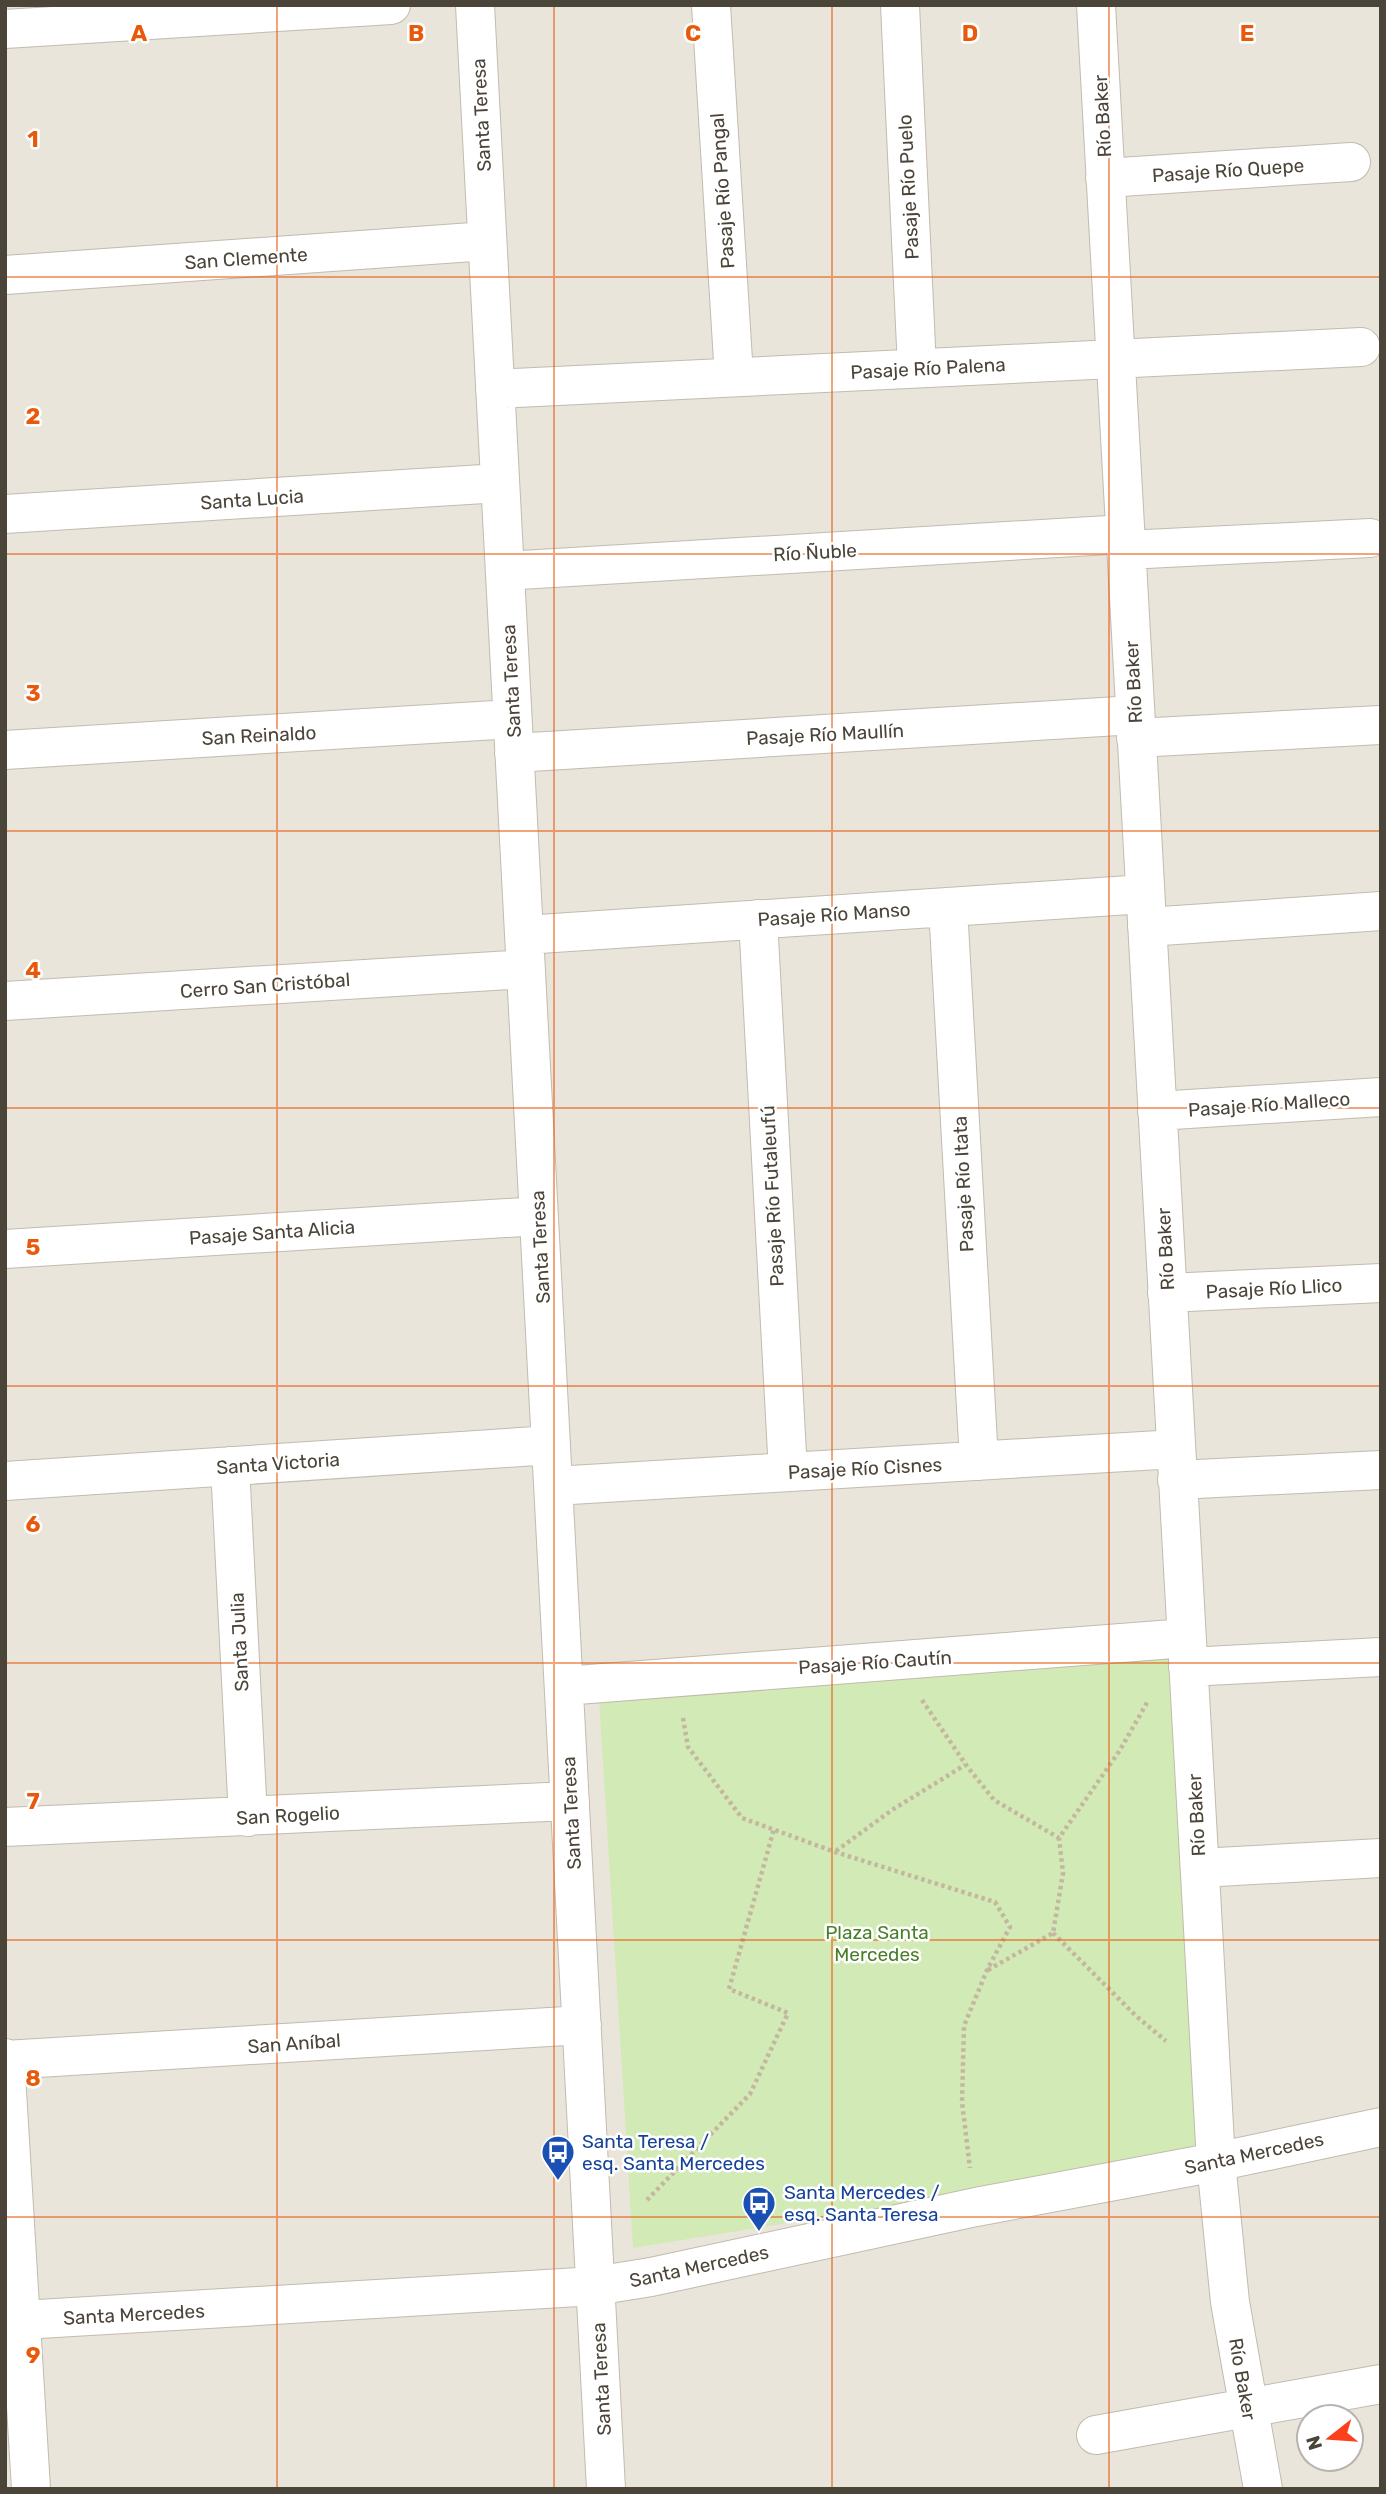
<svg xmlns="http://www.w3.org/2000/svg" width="1386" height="2494" font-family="Rubik,sans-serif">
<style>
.residential{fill:#eae5da;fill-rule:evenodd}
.green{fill:#d2eab5}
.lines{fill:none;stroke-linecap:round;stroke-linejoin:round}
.minor-casing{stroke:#c2bbae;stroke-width:40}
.path{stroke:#c4b79f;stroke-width:4.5;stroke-dasharray:3.5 3.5;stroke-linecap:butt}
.minor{stroke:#fff;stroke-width:38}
.grid{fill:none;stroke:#e8590c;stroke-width:2;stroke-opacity:0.55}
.labels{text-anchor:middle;stroke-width:5;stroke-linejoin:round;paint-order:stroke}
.street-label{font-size:19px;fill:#4b4439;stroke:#fff}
.park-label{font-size:19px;fill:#4a7f2a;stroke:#fff}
.transit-label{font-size:19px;fill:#164399;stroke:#fff;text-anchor:start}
.grid-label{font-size:23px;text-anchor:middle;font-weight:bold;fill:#e8590c;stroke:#fff;stroke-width:5;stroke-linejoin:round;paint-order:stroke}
</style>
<rect width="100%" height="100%" fill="#f6f3ec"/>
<path class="residential" d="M 5,5 L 1381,5 L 1381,2489 L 5,2489 ZM 1309,2417 L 1351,2417 L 1351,2459 L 1309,2459 Z"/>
<path class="green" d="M 1182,1658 L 1200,2156 L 633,2248 L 599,1698 Z"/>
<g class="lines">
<defs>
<path id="minor" d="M 475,5 L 606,2489
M 711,5 L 734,377
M 900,5 L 917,368
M 1096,5 L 1216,2162 L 1230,2302 L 1263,2489
M 5,29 L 391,5
M 1105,178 L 1351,162
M 5,275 L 487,241
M 495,389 L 1361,347
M 5,514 L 500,483
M 1126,550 L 1370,538
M 505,571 L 1125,534
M 1136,738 L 1380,725
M 5,750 L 512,719
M 514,753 L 1135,715
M 948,907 L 979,1461
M 758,919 L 788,1472
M 1147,927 L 1381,911
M 524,935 L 1145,894
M 5,1001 L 526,969
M 1157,1111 L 1381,1097
M 5,1249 L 539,1216
M 1167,1293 L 1381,1283
M 230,1466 L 248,1817
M 1177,1480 L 1381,1470
M 5,1481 L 551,1445
M 554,1486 L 1176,1449
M 1188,1667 L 1381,1657
M 564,1686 L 1186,1638
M 5,1827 L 570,1801
M 1200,1868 L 1381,1858
M 5,2058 L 31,2489
M 5,2060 L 582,2025
M 5,2321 L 595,2286 L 651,2277 L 976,2207 L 1216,2162 L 1381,2127
M 1096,2435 L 1381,2384"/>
</defs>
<use href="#minor" class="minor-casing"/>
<path class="path" d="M 922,1700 L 966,1765 L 994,1800 L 1059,1838
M 683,1718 L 688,1747 L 742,1818 L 835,1852 L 995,1902 L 1010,1927 L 987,1970 L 964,2026 L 962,2102 L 970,2168
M 836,1851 L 892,1810 L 965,1765
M 1053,1933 L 1135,2015 L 1166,2041
M 988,1970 L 1053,1933 L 1063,1873 L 1059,1838 L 1120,1750 L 1148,1701
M 647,2200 L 750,2094 L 788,2013 L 729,1989 L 774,1829"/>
<use href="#minor" class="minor"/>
</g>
<path class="grid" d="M 277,5 L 277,2489M 554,5 L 554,2489M 832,5 L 832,2489M 1109,5 L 1109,2489M 5,277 L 1381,277M 5,554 L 1381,554M 5,831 L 1381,831M 5,1108 L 1381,1108M 5,1386 L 1381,1386M 5,1663 L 1381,1663M 5,1940 L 1381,1940M 5,2217 L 1381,2217"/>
<defs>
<symbol id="bus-pin" viewBox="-11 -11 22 30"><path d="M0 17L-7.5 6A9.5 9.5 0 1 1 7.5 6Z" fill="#1a4fb4" stroke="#fff"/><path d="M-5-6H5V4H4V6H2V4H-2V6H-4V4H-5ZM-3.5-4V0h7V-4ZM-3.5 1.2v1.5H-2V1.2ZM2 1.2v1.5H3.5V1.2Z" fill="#fff"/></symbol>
</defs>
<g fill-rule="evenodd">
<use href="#bus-pin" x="539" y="2133" width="38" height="52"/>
<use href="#bus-pin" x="740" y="2184" width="38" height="52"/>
</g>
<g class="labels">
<g class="street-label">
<text transform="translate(481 115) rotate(-93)" y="7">Santa Teresa</text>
<text transform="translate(1102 116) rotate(-93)" y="7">Río Baker</text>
<text transform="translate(1228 170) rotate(-4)" y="7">Pasaje Río Quepe</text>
<text transform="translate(908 187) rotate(-93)" y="7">Pasaje Río Puelo</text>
<text transform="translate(722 191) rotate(-94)" y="7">Pasaje Río Pangal</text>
<text transform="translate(246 258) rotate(-4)" y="7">San Clemente</text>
<text transform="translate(928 368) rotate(-3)" y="7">Pasaje Río Palena</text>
<text transform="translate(252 499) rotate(-4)" y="7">Santa Lucia</text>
<text transform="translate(815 552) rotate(-3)" y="7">Río Ñuble</text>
<text transform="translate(511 681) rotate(-93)" y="7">Santa Teresa</text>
<text transform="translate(1133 682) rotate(-93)" y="7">Río Baker</text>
<text transform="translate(825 734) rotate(-3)" y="7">Pasaje Río Maullín</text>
<text transform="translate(259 735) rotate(-3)" y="7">San Reinaldo</text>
<text transform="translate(834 914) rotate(-4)" y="7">Pasaje Río Manso</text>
<text transform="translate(265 985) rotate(-4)" y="7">Cerro San Cristóbal</text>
<text transform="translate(1269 1104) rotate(-4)" y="7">Pasaje Río Malleco</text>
<text transform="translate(963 1184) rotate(-93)" y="7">Pasaje Río Itata</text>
<text transform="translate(772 1196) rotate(-93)" y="7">Pasaje Río Futaleufú</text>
<text transform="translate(272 1232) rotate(-4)" y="7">Pasaje Santa Alicia</text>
<text transform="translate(540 1247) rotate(-93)" y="7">Santa Teresa</text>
<text transform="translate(1165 1249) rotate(-93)" y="7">Río Baker</text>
<text transform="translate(1274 1288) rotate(-3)" y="7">Pasaje Río Llico</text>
<text transform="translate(278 1463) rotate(-4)" y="7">Santa Victoria</text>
<text transform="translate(865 1468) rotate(-3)" y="7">Pasaje Río Cisnes</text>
<text transform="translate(239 1642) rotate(-93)" y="7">Santa Julia</text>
<text transform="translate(875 1662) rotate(-4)" y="7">Pasaje Río Cautín</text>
<text transform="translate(571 1813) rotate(-93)" y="7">Santa Teresa</text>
<text transform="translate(288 1815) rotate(-3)" y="7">San Rogelio</text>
<text transform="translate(1196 1815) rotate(-93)" y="7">Río Baker</text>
<text transform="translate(294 2043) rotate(-4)" y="7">San Aníbal</text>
<text transform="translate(1254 2153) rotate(-12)" y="7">Santa Mercedes</text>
<text transform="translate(699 2266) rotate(-12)" y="7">Santa Mercedes</text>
<text transform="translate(134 2314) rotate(-3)" y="7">Santa Mercedes</text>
<text transform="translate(601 2379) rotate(-93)" y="7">Santa Teresa</text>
<text transform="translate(1243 2379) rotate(80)" y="7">Río Baker</text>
</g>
<g class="park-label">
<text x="877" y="1939">Plaza Santa<tspan x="877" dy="22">Mercedes</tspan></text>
</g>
<g class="transit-label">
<text x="582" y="2148">Santa Teresa /<tspan x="582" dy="22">esq. Santa Mercedes</tspan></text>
<text x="784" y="2199">Santa Mercedes /<tspan x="784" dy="22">esq. Santa Teresa</tspan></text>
</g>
</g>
<g class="grid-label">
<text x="139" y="41">A</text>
<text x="416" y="41">B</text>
<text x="693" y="41">C</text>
<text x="970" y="41">D</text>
<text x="1247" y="41">E</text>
<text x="33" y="147">1</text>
<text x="33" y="424">2</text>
<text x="33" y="701">3</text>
<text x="33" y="978">4</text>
<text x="33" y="1255">5</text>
<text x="33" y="1532">6</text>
<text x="33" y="1809">7</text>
<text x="33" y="2086">8</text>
<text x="33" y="2363">9</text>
</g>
<rect width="1386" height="2494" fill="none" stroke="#4b4439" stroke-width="14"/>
<g transform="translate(1330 2438) rotate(253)"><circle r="33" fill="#ffffff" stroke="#b7b4b0" stroke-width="2"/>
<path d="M0-5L12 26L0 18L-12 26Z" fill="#fc3f1d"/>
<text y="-10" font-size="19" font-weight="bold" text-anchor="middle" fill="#4b4439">N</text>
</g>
</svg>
